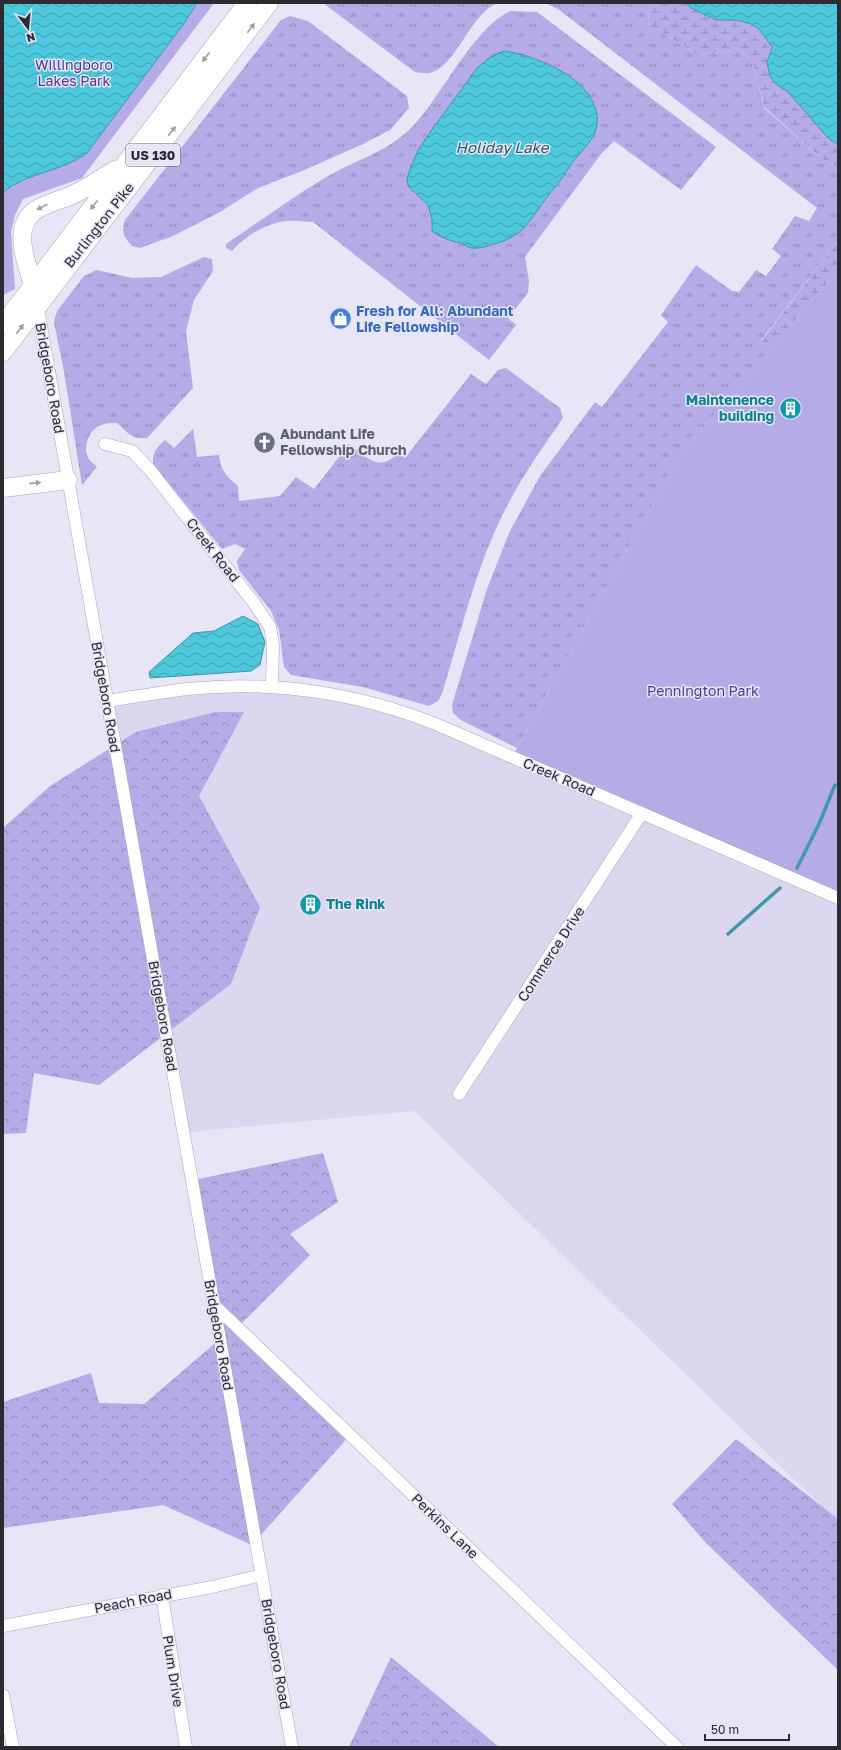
<svg xmlns="http://www.w3.org/2000/svg" width="841" height="1750" font-family="'Golos Text',sans-serif">
<style>
.built{fill:#dad7ef}
.grass{fill:url(#grass-tufts)}
.forest{fill:url(#forest-crowns)}
.wetland{fill:url(#wetland-marsh)}
.green{fill:#b4abe7}
.water{fill:url(#water-waves);stroke:#4398a9}
.lines{fill:none;stroke-linecap:round;stroke-linejoin:round}
.stream{stroke:#4398a9;stroke-width:3.5}
.minor-casing{stroke:#a8a6b6;stroke-width:13}
.highway-casing{stroke:#a8a6b6;stroke-width:19}
.minor{stroke:#fff;stroke-width:12}
.highway{stroke:#fff;stroke-width:18}
.oneway{fill:#a0a0a2}
.labels{text-anchor:middle;stroke-width:3;stroke-linejoin:round;paint-order:stroke}
.shield{fill:#e7e5f6;stroke:#64636c;stroke-width:1}
.shield-label{font-size:13px;font-weight:bold;fill:#2c2b31}
.park-label{font-size:14px;fill:#4f3891;stroke:#e7e5f6}
.street-label{font-size:14px;fill:#2c2b31;stroke:#e7e5f6}
.shop-label{font-size:14px;font-weight:bold;fill:#366cbe;stroke:#e7e5f6;text-anchor:start}
.culture-label{font-size:14px;font-weight:bold;fill:#0d838f;stroke:#e7e5f6;text-anchor:end}
.worship-label{font-size:14px;font-weight:bold;fill:#5b616d;stroke:#e7e5f6;text-anchor:start}
.water-label{font-size:15px;font-style:italic;fill:#295c65;stroke:#e7e5f6}
</style>
<defs>
<pattern id="grass-tufts" width="24" height="20" patternUnits="userSpaceOnUse"><rect width="24" height="20" fill="#b4abe7"/><path d="M3 7l-1-3M5 7V3M7 7l1-3M15 17l-1-3M17 17v-4M19 17l1-3" fill="none" stroke="#938bbc"/></pattern>
<pattern id="forest-crowns" width="20" height="18" patternUnits="userSpaceOnUse"><rect width="20" height="18" fill="#b4abe7"/><path d="M2 6a3 3 0 1 1 6 0M12 15a3 3 0 1 1 6 0" fill="none" stroke="#938bbc"/></pattern>
<pattern id="wetland-marsh" width="20" height="14" patternUnits="userSpaceOnUse"><rect width="20" height="14" fill="#b4abe7"/><path d="M1 5h8M5 5V1M11 12h8M15 12V8" fill="none" stroke="#938bbc"/></pattern>
<pattern id="water-waves" width="16" height="10" patternUnits="userSpaceOnUse"><rect width="16" height="10" fill="#4dc7dc"/><path d="M0 5q4-4 8 0t8 0" fill="none" stroke="#40a2b3"/></pattern>
</defs>
<rect width="100%" height="100%" fill="#e7e5f6"/>
<path class="built" d="M 211,687 L 304,690 L 398,710 L 838,899 L 838,1522 L 414,1111 L 180,1133 L 107,701 Z"/>
<path class="grass" d="M 323,3 L 498,3 C 470,13 457,66 430,73 C 426,74 419,72 415,72 Z
M 545,3 L 650,3 L 648,24 L 699,55 L 740,49 L 753,64 L 764,108 L 821,158 L 838,168 L 838,241 L 762,339 L 770,350 L 680,455 L 517,748 L 461,720 L 453,713 L 452,705 L 487,589 L 509,533 L 540,476 L 595,402 L 602,407 L 668,322 L 661,315 L 696,265 L 732,291 L 739,292 L 756,270 L 766,276 L 781,256 L 772,249 L 795,216 L 809,221 L 817,208 L 558,9 Z
M 511,11 L 537,12 L 716,147 L 681,190 L 614,141 L 601,154 L 525,257 L 529,281 L 528,293 L 508,318 L 516,325 L 489,360 L 313,222 C 305,222 298,220 290,221 C 269,221 245,236 232,251 L 226,248 L 226,244 C 259,222 291,198 325,178 C 356,159 387,153 413,126 C 441,97 475,25 511,11 Z
M 290,16 L 308,21 L 407,96 L 409,108 L 390,130 L 363,144 L 302,171 L 258,188 L 220,212 L 173,236 L 140,248 L 132,246 C 124,237 121,232 125,220 L 274,29 L 281,20 Z
M 204,257 L 212,259 L 213,271 L 194,300 L 186,331 L 193,388 L 147,438 C 131,440 128,432 117,423 C 113,423 107,423 104,424 C 90,427 82,446 88,458 C 90,461 94,464 97,467 L 82,485 L 64,372 L 54,322 L 57,311 L 84,276 L 97,270 L 132,278 L 161,277 Z
M 506,368 L 560,408 L 563,418 C 543,447 522,476 506,508 C 476,566 461,632 442,694 L 438,701 L 429,706 L 363,687 L 291,675 L 284,667 L 279,630 L 271,611 L 239,570 L 237,561 L 245,549 L 235,544 L 222,549 L 153,464 C 152,452 157,448 165,440 L 174,448 L 193,429 L 197,457 L 219,455 C 220,470 227,477 238,486 L 239,501 L 280,496 L 296,477 L 314,489 L 349,444 C 366,457 379,473 398,453 L 405,458 L 471,374 L 486,384 L 498,370 Z"/>
<path class="forest" d="M 215,712 L 244,712 L 199,796 L 260,907 L 231,984 L 99,1085 L 34,1073 L 26,1133 L 3,1134 L 3,828 L 50,786 L 136,732 Z
M 323,1153 L 338,1202 L 290,1234 L 310,1255 L 236,1329 L 350,1435 L 252,1545 L 163,1505 L 3,1528 L 3,1402 L 91,1373 L 99,1403 L 144,1404 L 219,1340 L 189,1181 Z
M 736,1439 L 838,1519 L 838,1670 L 706,1543 L 672,1504 Z
M 391,1657 L 499,1747 L 349,1747 Z"/>
<path class="wetland" d="M 650,3 L 687,3 L 692,8 L 716,20 L 737,20 L 751,24 L 760,30 L 772,47 L 768,58 L 777,85 L 788,92 L 834,143 L 838,145 L 838,168 L 821,158 L 764,107 L 753,64 L 740,49 L 699,55 L 648,24 Z
M 838,241 L 838,270 L 770,350 L 762,340 Z"/>
<path class="green" d="M 3,3 L 214,3 L 82,178 L 23,199 L 15,215 L 11,232 L 15,289 L 3,295 Z
M 838,270 L 838,898 L 512,757 L 680,455 Z"/>
<path class="water" d="M 3,3 L 197,3 L 185,22 L 87,153 C 62,172 28,172 3,192 Z
M 687,3 L 838,3 L 838,145 L 828,138 L 788,92 L 777,85 L 770,77 L 767,62 L 772,47 L 760,30 L 751,24 L 737,20 L 716,20 L 691,8 Z
M 504,51 C 538,55 607,84 596,129 C 592,144 578,153 570,166 C 563,178 554,188 545,200 C 526,225 524,236 491,245 C 485,247 477,249 471,248 C 467,247 464,244 460,243 C 449,240 441,238 432,231 L 432,219 L 428,205 L 408,186 L 407,178 L 411,167 L 418,150 L 433,128 L 478,67 L 493,55 Z
M 243,616 L 258,624 L 265,642 L 260,665 L 251,671 L 150,678 L 149,672 L 193,633 L 214,631 Z"/>
<g class="lines">
<path class="stream" d="M 797,868 L 819,824 L 835,785
M 728,934 L 780,888"/>
<defs>
<path id="minor" d="M 37,303 L 292,1747
M 105,444 L 132,451 L 150,470 L 254,603 L 270,627 L 273,645 L 272,687
M 107,701 C 134,697 161,692 188,689 C 273,680 359,693 438,725 L 838,898
M 459,1094 L 642,813
M 214,1305 L 677,1747
M 162,1595 L 186,1747
M 3,1626 L 212,1587 L 262,1575
M 3,1695 L 13,1747"/>
<path id="highway" d="M 33,285 C 27,263 12,231 33,212 C 43,204 58,201 70,196 C 86,189 100,179 115,170
M 3,325 L 247,3
M 3,352 L 269,3
M 3,488 L 68,480"/>
</defs>
<use href="#minor" class="minor-casing"/>
<use href="#highway" class="highway-casing"/>
<use href="#minor" class="minor"/>
<use href="#highway" class="highway"/>
</g>
<defs><path id="oneway-solid" d="M-6-.8H1V-3.2L6.5 0L1 3.2V.8H-6Z"/></defs>
<g class="oneway">
<use href="#oneway-solid" transform="translate(251 28) rotate(-53)"/>
<use href="#oneway-solid" transform="translate(206 57) rotate(127)"/>
<use href="#oneway-solid" transform="translate(172 131) rotate(-52)"/>
<use href="#oneway-solid" transform="translate(94 205) rotate(128)"/>
<use href="#oneway-solid" transform="translate(42 207) rotate(152)"/>
<use href="#oneway-solid" transform="translate(20 329) rotate(-53)"/>
<use href="#oneway-solid" transform="translate(35 483) rotate(-6)"/>
</g>
<defs>
<symbol id="shop-disc" viewBox="-11 -11 22 22"><circle r="9.5" fill="#3f7fe0" stroke="#e7e5f6"/><path d="M-5-2.5h2.3a2.7 3.5 0 0 1 5.4 0H5L5.5 6h-11ZM-1.5-2.5h3a1.5 2.3 0 0 0-3 0Z" fill="#fff"/></symbol>
<symbol id="building-disc" viewBox="-11 -11 22 22"><circle r="9.5" fill="#0f9aa8" stroke="#e7e5f6"/><path d="M-4-6H4V6H1V3H-1V6H-4ZM-2.5-4.3h1.7v1.8h-1.7ZM.8-4.3h1.7v1.8H.8ZM-2.5-1h1.7V.8h-1.7ZM.8-1h1.7V.8H.8Z" fill="#fff"/></symbol>
<symbol id="church-disc" viewBox="-11 -11 22 22"><circle r="9.5" fill="#6b7280" stroke="#e7e5f6"/><path d="M-1.2-6h2.4v3.5h3.3v2.4h-3.3V6h-2.4V-.1h-3.3v-2.4h3.3Z" fill="#fff"/></symbol>
</defs>
<g fill-rule="evenodd">
<use href="#shop-disc" x="328" y="306" width="25" height="25"/>
<use href="#building-disc" x="778" y="396" width="25" height="25"/>
<use href="#church-disc" x="252" y="430" width="25" height="25"/>
<use href="#building-disc" x="298" y="892" width="25" height="25"/>
</g>
<g class="labels">
<rect class="shield" x="126" y="144" width="54" height="22" rx="3"/>
<g class="shield-label">
<text x="153" y="160">US 130</text>
</g>
<g class="park-label">
<text x="74" y="70">Willingboro<tspan x="74" dy="16">Lakes Park</tspan></text>
<text x="703" y="696">Pennington Park</text>
</g>
<g class="street-label">
<text transform="translate(99 225) rotate(-52)" y="5">Burlington Pike</text>
<text transform="translate(50 378) rotate(80)" y="5">Bridgeboro Road</text>
<text transform="translate(213 550) rotate(52)" y="5">Creek Road</text>
<text transform="translate(106 697) rotate(80)" y="5">Bridgeboro Road</text>
<text transform="translate(559 777) rotate(23)" y="5">Creek Road</text>
<text transform="translate(551 954) rotate(-57)" y="5">Commerce Drive</text>
<text transform="translate(163 1016) rotate(80)" y="5">Bridgeboro Road</text>
<text transform="translate(219 1335) rotate(80)" y="5">Bridgeboro Road</text>
<text transform="translate(445 1526) rotate(44)" y="5">Perkins Lane</text>
<text transform="translate(133 1601) rotate(-11)" y="5">Peach Road</text>
<text transform="translate(276 1654) rotate(80)" y="5">Bridgeboro Road</text>
<text transform="translate(173 1671) rotate(81)" y="5">Plum Drive</text>
</g>
<g class="shop-label">
<text x="356" y="316">Fresh for All: Abundant<tspan x="356" dy="16">Life Fellowship</tspan></text>
</g>
<g class="culture-label">
<text x="774" y="405">Maintenence<tspan x="774" dy="16">building</tspan></text>
<text x="326" y="909" text-anchor="start">The Rink</text>
</g>
<g class="worship-label">
<text x="280" y="439">Abundant Life<tspan x="280" dy="16">Fellowship Church</tspan></text>
</g>
<g class="water-label">
<text x="502" y="153">Holiday Lake</text>
</g>
</g>
<rect width="841" height="1750" fill="none" stroke="#2c2b31" stroke-width="8"/>
<g transform="translate(28 28) rotate(164)" stroke="#e7e5f6" stroke-width="3" paint-order="stroke">
<path d="M0-3L7 15L0 10L-7 15Z" fill="#2c2b31"/>
<text y="-6" font-size="11" font-weight="bold" text-anchor="middle" fill="#2c2b31">N</text>
</g>
<path d="M705 1734v6h84v-6" fill="none" stroke="#2c2b31" stroke-width="2"/>
<text x="711" y="1734" font-size="12" fill="#2c2b31" stroke="#e7e5f6" stroke-width="3" paint-order="stroke">50 m</text>
</svg>
